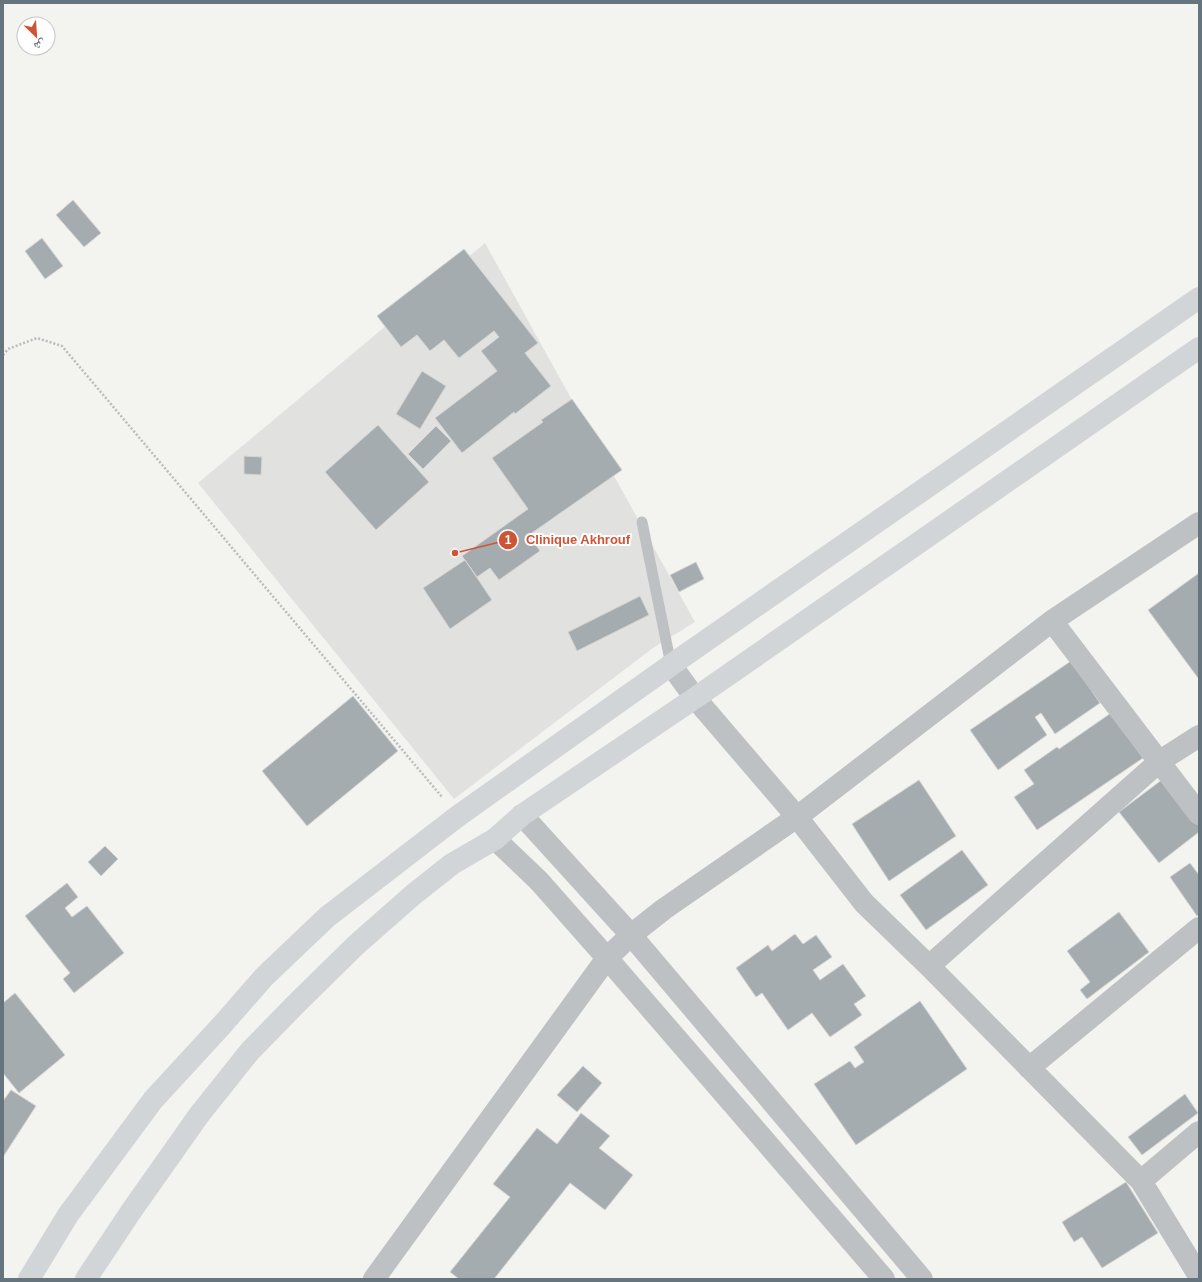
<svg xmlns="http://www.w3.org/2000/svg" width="1202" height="1282" font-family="Arial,'Noto Naskh Arabic',sans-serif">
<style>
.built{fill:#e1e2e0}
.building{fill:#a5acaf;stroke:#d5d4d3}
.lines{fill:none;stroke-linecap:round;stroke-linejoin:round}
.path{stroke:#b9bbbd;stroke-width:2.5;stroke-dasharray:2 2;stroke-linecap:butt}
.service{stroke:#bdc1c3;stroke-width:11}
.minor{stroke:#bdc1c3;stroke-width:22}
.trunk{stroke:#d1d5d8;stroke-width:22}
.leader{fill:none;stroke:#ce5436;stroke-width:1.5}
.callout-dot{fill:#ce5436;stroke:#fff;stroke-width:1.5}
.mark-label{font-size:12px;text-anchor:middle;font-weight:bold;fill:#fff}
.callout-label{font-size:13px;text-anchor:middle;font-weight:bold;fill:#ce5436;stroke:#fff;stroke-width:4;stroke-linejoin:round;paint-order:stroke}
</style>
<rect width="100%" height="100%" fill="#f3f3f0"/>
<path class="built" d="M 485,243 L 695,622 L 653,648 L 454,799 L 198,483 Z"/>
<path class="building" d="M 73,200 L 101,233 L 84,247 L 56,215 Z
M 42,238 L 63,266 L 45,279 L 25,251 Z
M 464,249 L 538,343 L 525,353 L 551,386 L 515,414 L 514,412 L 462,453 L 435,418 L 497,371 L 481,351 L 499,337 L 494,331 L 459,358 L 444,340 L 430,351 L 417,335 L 401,347 L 377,316 Z
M 422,371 L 446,386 L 420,429 L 396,414 Z
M 572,399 L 622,470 L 529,535 L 540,551 L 499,580 L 490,568 L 477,577 L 462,556 L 528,509 L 492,458 L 543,422 L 541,420 Z
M 378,425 L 429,482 L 376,530 L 325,472 Z
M 436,426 L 451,441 L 423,469 L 408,454 Z
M 244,456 L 262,457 L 261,475 L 244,474 Z
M 465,560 L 492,600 L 450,629 L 423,588 Z
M 696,562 L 704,579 L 679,592 L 670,575 Z
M 1199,573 L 1199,677 L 1198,678 L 1148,610 Z
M 640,596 L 649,615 L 577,651 L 568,632 Z
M 1071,661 L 1100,703 L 1055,734 L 1041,713 L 1035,717 L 1047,735 L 998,770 L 970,730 Z
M 353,696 L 398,751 L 307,826 L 262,771 Z
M 1111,713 L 1143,758 L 1037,830 L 1014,797 L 1034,784 L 1024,770 L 1057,747 L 1059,749 Z
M 1163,779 L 1199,824 L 1199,832 L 1159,863 L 1119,812 Z
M 919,780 L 956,836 L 889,881 L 852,824 Z
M 105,846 L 118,859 L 101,876 L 88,862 Z
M 962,850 L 988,885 L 926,930 L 900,895 Z
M 1190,863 L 1199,875 L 1199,914 L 1197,916 L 1170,877 Z
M 67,883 L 78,897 L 65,908 L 72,917 L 87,906 L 124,953 L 74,993 L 63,979 L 70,973 L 25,916 Z
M 1119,912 L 1149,952 L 1087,999 L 1080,990 L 1090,982 L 1067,951 Z
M 795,934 L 803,944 L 816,935 L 832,957 L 813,970 L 820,980 L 843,964 L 866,996 L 854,1004 L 862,1015 L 830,1037 L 812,1013 L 788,1030 L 762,993 L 756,997 L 736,968 L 768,945 L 772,951 Z
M 15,993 L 65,1055 L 19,1093 L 3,1073 L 3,1003 Z
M 920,1001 L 967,1069 L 856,1145 L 814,1084 L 850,1061 L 855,1068 L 864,1062 L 854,1047 Z
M 583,1066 L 602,1083 L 577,1112 L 557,1095 Z
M 11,1090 L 36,1106 L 3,1157 L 3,1101 Z
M 1185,1094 L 1198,1113 L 1142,1155 L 1128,1137 Z
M 581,1113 L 610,1136 L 599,1148 L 633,1175 L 605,1210 L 570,1183 L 494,1279 L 459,1279 L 450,1272 L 510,1197 L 493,1184 L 537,1128 L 557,1144 Z
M 1126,1182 L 1158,1233 L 1102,1268 L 1082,1237 L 1074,1242 L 1062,1222 Z"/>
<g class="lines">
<path class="path" d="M 3,355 L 8,349 L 37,338 L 62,346 L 442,797"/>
<path class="service" d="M 642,522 L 671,665"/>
<path class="minor" d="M 1052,621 L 1199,814
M 671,665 L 695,698 L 797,817 L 864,903 L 929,966 L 1141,1181 L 1199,1276
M 522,815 L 631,935 L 922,1279
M 495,839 L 539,881 L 607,958 L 884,1279
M 929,966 L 1160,761 L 1199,736
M 1029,1068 L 1199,928
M 1141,1181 L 1199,1132
M 374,1279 L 607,958 L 631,935 L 664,909 L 797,817 L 1052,621 L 1199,523"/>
<path class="trunk" d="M 29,1279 L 68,1215 L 153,1100 L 222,1025 L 264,977 L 327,917 L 458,816 L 671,665 L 1199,298
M 86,1279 L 132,1210 L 199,1115 L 250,1051 L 298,1002 L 356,945 L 414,894 L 452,864 L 495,839 L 522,815 L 695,698 L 1199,348"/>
</g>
<path class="leader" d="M455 553L508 540"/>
<g class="callout-dot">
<circle cx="455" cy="553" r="4"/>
<circle cx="508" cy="540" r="10"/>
</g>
<g class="mark-label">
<text x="508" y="544">1</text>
</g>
<g class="callout-label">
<text x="578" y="544">Clinique Akhrouf</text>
</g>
<rect width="1202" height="1282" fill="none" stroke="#66747d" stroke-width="8"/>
<g transform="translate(36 36) rotate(155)"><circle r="19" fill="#ffffff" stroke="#c2c7cb"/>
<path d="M0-3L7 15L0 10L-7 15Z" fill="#ce5436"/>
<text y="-6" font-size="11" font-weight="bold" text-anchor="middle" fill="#66747d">ش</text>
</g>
</svg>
